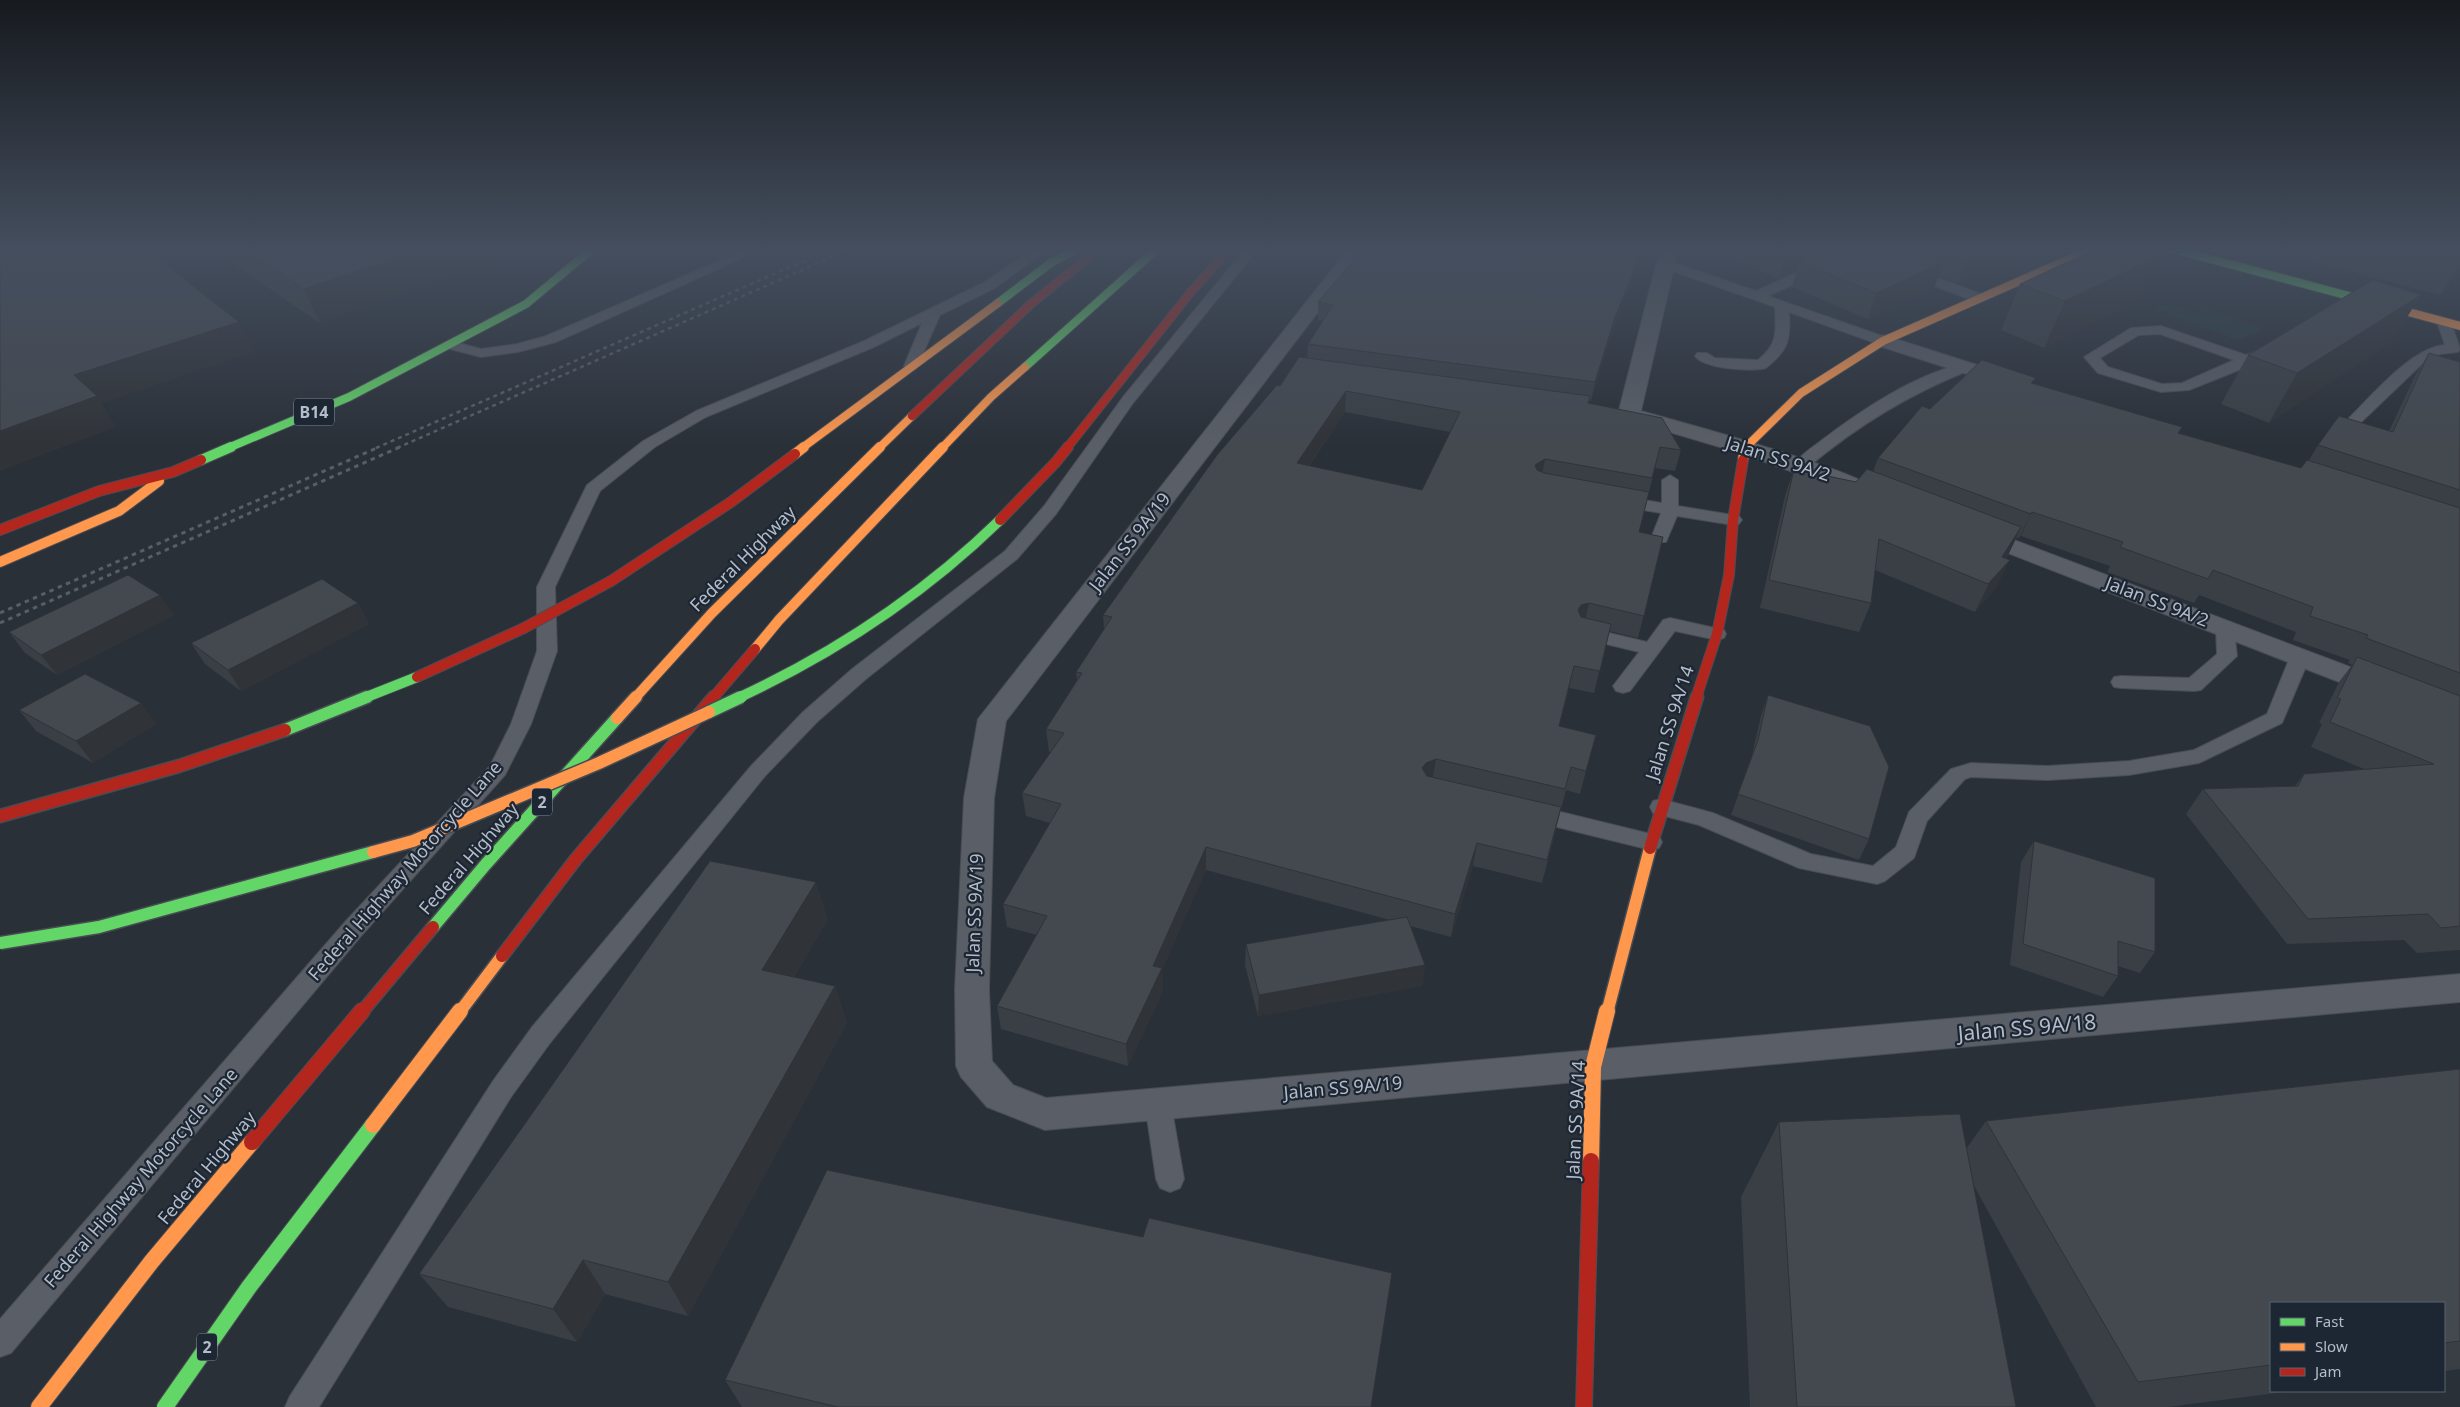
<svg xmlns="http://www.w3.org/2000/svg" width="2460" height="1407" font-family="'Noto Sans',sans-serif">
<style>
.green{fill:#273a3e}
.lines{fill:none;stroke-linecap:round;stroke-linejoin:round}
.lane-casing{stroke:#484c53;stroke-width:2}
.street-casing{stroke:#484c53;stroke-width:2}
.fast-far3-casing{stroke:#484c53;stroke-width:10}
.fast-far2-casing{stroke:#484c53;stroke-width:12}
.fast-far1-casing{stroke:#484c53;stroke-width:15}
.fast-casing{stroke:#484c53;stroke-width:18}
.slow-far3-casing{stroke:#484c53;stroke-width:10}
.slow-far2-casing{stroke:#484c53;stroke-width:12}
.slow-far1-casing{stroke:#484c53;stroke-width:15}
.slow-casing{stroke:#484c53;stroke-width:18}
.jam-far3-casing{stroke:#484c53;stroke-width:10}
.jam-far2-casing{stroke:#484c53;stroke-width:12}
.jam-far1-casing{stroke:#484c53;stroke-width:15}
.jam-casing{stroke:#484c53;stroke-width:18}
.lane{fill:#5a5e66;fill-rule:evenodd}
.street{fill:#5a5e66;fill-rule:evenodd}
.fast-far3{stroke:#63d668;stroke-width:8}
.fast-far2{stroke:#63d668;stroke-width:10}
.fast-far1{stroke:#63d668;stroke-width:12}
.fast{stroke:#63d668;stroke-width:16}
.slow-far3{stroke:#ff974d;stroke-width:8}
.slow-far2{stroke:#ff974d;stroke-width:10}
.slow-far1{stroke:#ff974d;stroke-width:12}
.slow{stroke:#ff974d;stroke-width:16}
.jam-far3{stroke:#b3261e;stroke-width:8}
.jam-far2{stroke:#b3261e;stroke-width:10}
.jam-far1{stroke:#b3261e;stroke-width:12}
.jam{stroke:#b3261e;stroke-width:16}
.rail-far1{stroke:#595d64;stroke-width:2.5;stroke-dasharray:4 4;stroke-linecap:butt}
.rail{stroke:#595d64;stroke-width:3;stroke-dasharray:4.5 4.5;stroke-linecap:butt}
.fast-bridge-far1-casing{stroke:#474c53;stroke-width:12;stroke-linecap:butt}
.fast-bridge-casing{stroke:#474c53;stroke-width:15;stroke-linecap:butt}
.slow-bridge-casing{stroke:#474c53;stroke-width:15;stroke-linecap:butt}
.jam-bridge-casing{stroke:#474c53;stroke-width:12;stroke-linecap:butt}
.fast-bridge-far1{stroke:#63d668;stroke-width:10}
.fast-bridge{stroke:#63d668;stroke-width:12}
.slow-bridge{stroke:#ff974d;stroke-width:12}
.jam-bridge{stroke:#b3261e;stroke-width:10}
.wall{fill:#3a3f45;fill-rule:evenodd}
.shaded-wall{fill:#303338}
.building{fill:#444950;stroke:#303338;fill-rule:evenodd}
.labels{text-anchor:middle;stroke-width:4.5;stroke-linejoin:round;paint-order:stroke}
.shield{fill:#1d2633;stroke:#878f9c;stroke-width:1}
.shield-label{font-size:16px;font-weight:bold;fill:#b4bcc9}
.street-label{font-size:18px;fill:#b4bcc9;stroke:#1d2633}
.near-street-label{font-size:21px;fill:#b4bcc9;stroke:#1d2633}
</style>
<rect width="100%" height="100%" fill="#2a3038"/>
<path class="green" d="M 2172,305 L 2197,314 L 2207,309 L 2264,329 L 2238,340 L 2153,309 Z"/>
<g class="lines">
<defs>
<path id="lane" d="M 746,249 L 763,249 L 556,342 L 518,352 L 481,357 L 446,348 L 444,345 L 451,341 L 481,349 L 517,344 L 546,336 Z
M 1034,249 L 1048,249 L 995,288 L 940,315 L 916,369 L 911,370 L 904,366 L 922,323 L 874,347 L 706,417 L 655,447 L 600,491 L 555,587 L 557,651 L 531,724 L 505,775 L 361,936 L 11,1353 L 0,1357 L 0,1319 L 345,922 L 490,766 L 511,724 L 537,651 L 537,587 L 587,485 L 643,441 L 696,411 L 864,341 L 985,282 Z
M 1245,249 L 1258,249 L 1133,403 L 1056,514 L 1017,559 L 866,679 L 817,722 L 765,776 L 550,1043 L 511,1097 L 319,1407 L 285,1407 L 290,1396 L 493,1081 L 532,1027 L 751,766 L 803,712 L 852,669 L 1005,551 L 1044,506 L 1123,397 Z
M 1666,260 L 1756,291 L 1815,264 L 1825,264 L 1826,267 L 1825,270 L 1768,296 L 1888,338 L 1890,341 L 1888,344 L 1878,344 L 1789,312 C 1791,341 1788,350 1766,368 C 1751,372 1704,369 1695,356 L 1697,353 L 1707,353 L 1715,358 L 1758,360 C 1778,344 1776,332 1775,307 L 1661,267 L 1660,264 L 1661,261 Z
M 1911,268 L 1984,295 L 1986,298 L 1984,301 L 1974,301 L 1906,275 L 1905,272 L 1906,269 Z
M 2444,318 L 2451,322 L 2460,349 L 2458,352 L 2440,354 L 2424,362 L 2355,428 L 2345,428 L 2342,425 L 2345,422 C 2369,399 2411,347 2445,345 L 2437,322 Z
M 2161,326 L 2246,355 L 2266,348 L 2273,352 L 2254,364 L 2189,390 L 2161,392 L 2098,373 L 2084,357 L 2131,328 ZM 2160,334 L 2234,360 L 2182,383 L 2162,384 L 2108,367 L 2100,358 L 2139,335 Z
M 1965,363 L 1972,367 L 1970,370 C 1909,394 1857,426 1807,468 L 1801,470 L 1793,465 C 1800,455 1813,447 1822,440 C 1864,408 1914,375 1965,363 Z
M 1670,475 L 1678,480 L 1678,506 L 1733,515 L 1739,516 L 1742,520 L 1739,524 L 1733,525 L 1677,516 L 1666,542 L 1654,542 L 1651,538 L 1661,513 L 1613,505 L 1611,501 L 1613,497 L 1619,496 L 1662,503 L 1662,480 Z
M 1670,618 L 1724,630 L 1726,634 L 1724,638 L 1717,640 L 1675,631 L 1630,691 L 1623,693 L 1616,691 L 1613,686 L 1639,652 L 1577,637 L 1575,633 L 1577,629 L 1584,627 L 1647,642 L 1663,620 Z
M 2225,623 L 2232,625 L 2234,629 L 2237,656 L 2201,690 L 2194,691 L 2121,688 L 2114,687 L 2111,682 L 2114,677 L 2121,676 L 2189,678 L 2217,654 L 2216,629 L 2218,625 Z
M 2300,651 L 2307,653 L 2310,657 L 2282,723 L 2199,763 L 2129,775 L 2048,780 L 1971,777 L 1965,779 L 1927,821 L 1914,858 L 1885,881 L 1877,884 L 1799,868 L 1699,825 L 1653,813 L 1650,807 L 1653,801 L 1661,799 L 1713,813 L 1811,854 L 1873,866 L 1896,847 L 1909,812 L 1951,769 L 1971,763 L 2048,766 L 2129,761 L 2194,750 L 2267,714 L 2290,657 L 2293,653 Z
M 1532,805 L 1651,834 L 1659,836 L 1662,842 L 1659,848 L 1651,850 L 1524,819 L 1521,813 L 1524,807 Z
M 1158,1092 L 1167,1096 L 1171,1104 L 1184,1179 L 1180,1188 L 1170,1192 L 1160,1188 L 1156,1179 L 1145,1104 L 1149,1096 Z"/>
<path id="street" d="M 1348,249 L 1366,249 L 1006,721 L 994,798 L 989,989 L 992,1061 L 1013,1085 L 1046,1098 L 2460,974 L 2460,1002 L 1045,1130 L 987,1107 L 961,1077 L 956,1066 L 955,989 L 964,798 L 978,719 Z
M 1660,249 L 1678,249 L 1641,411 C 1674,420 1864,472 1876,490 L 1873,495 L 1865,497 L 1857,495 L 1740,453 L 1622,418 L 1618,414 Z
M 1883,335 L 2015,377 L 2018,381 L 2015,385 L 2008,387 L 2001,385 L 1876,345 L 1873,341 L 1876,337 Z
M 1977,526 L 2390,682 L 2394,688 L 2390,694 L 2380,697 L 2370,694 L 1969,538 L 1965,533 L 1969,528 Z"/>
<path id="fast-far3" d="M 2173,249 L 2364,300
M 998,303 L 1052,262 L 1077,249
M 1025,367 L 1157,249
M 228,448 L 349,397 L 526,304 L 592,249"/>
<path id="fast-far2" d="M 201,460 L 231,447
M 364,698 L 417,677"/>
<path id="fast-far1" d="M 285,730 L 367,697
M 433,927 L 486,864 L 617,718"/>
<path id="fast" d="M 165,1407 L 249,1287 L 373,1125"/>
<path id="slow-far3" d="M 2364,300 L 2460,326
M 802,448 L 998,303
M 879,448 L 912,416
M 942,448 L 991,397 L 1025,367
M 1745,448 L 1801,393 L 1883,341 L 2092,249"/>
<path id="slow-far2" d="M 795,454 L 804,447
M 1743,460 L 1745,447
M 0,562 L 119,511 L 159,481
M 755,649 L 779,620 L 943,447
M 635,698 L 712,613 L 880,447"/>
<path id="slow-far1" d="M 617,718 L 636,697
M 459,1013 L 502,956
M 1607,1013 L 1650,848"/>
<path id="slow" d="M 373,1125 L 460,1011
M 1591,1161 L 1593,1067 L 1607,1011
M 39,1407 L 152,1261 L 252,1142"/>
<path id="jam-far3" d="M 912,416 L 1032,303 L 1099,249
M 1067,448 L 1190,293 L 1229,249"/>
<path id="jam-far2" d="M 1056,462 L 1068,447
M 0,530 L 99,491 L 173,472 L 201,460
M 611,581 L 731,502 L 795,454
M 713,698 L 755,649
M 1696,698 L 1717,634 L 1729,575 L 1733,520 L 1743,460"/>
<path id="jam-far1" d="M 0,816 L 179,766 L 285,730
M 1650,848 L 1697,697
M 502,956 L 576,859 L 714,697
M 361,1013 L 433,927"/>
<path id="jam" d="M 252,1142 L 362,1011
M 1584,1407 L 1591,1161"/>
</defs>
<use href="#lane" class="lane-casing"/>
<use href="#street" class="street-casing"/>
<use href="#fast-far3" class="fast-far3-casing"/>
<use href="#fast-far2" class="fast-far2-casing"/>
<use href="#fast-far1" class="fast-far1-casing"/>
<use href="#fast" class="fast-casing"/>
<use href="#slow-far3" class="slow-far3-casing"/>
<use href="#slow-far2" class="slow-far2-casing"/>
<use href="#slow-far1" class="slow-far1-casing"/>
<use href="#slow" class="slow-casing"/>
<use href="#jam-far3" class="jam-far3-casing"/>
<use href="#jam-far2" class="jam-far2-casing"/>
<use href="#jam-far1" class="jam-far1-casing"/>
<use href="#jam" class="jam-casing"/>
<use href="#lane" class="lane"/>
<use href="#street" class="street"/>
<use href="#fast-far3" class="fast-far3"/>
<use href="#fast-far2" class="fast-far2"/>
<use href="#fast-far1" class="fast-far1"/>
<use href="#fast" class="fast"/>
<use href="#slow-far3" class="slow-far3"/>
<use href="#slow-far2" class="slow-far2"/>
<use href="#slow-far1" class="slow-far1"/>
<use href="#slow" class="slow"/>
<use href="#jam-far3" class="jam-far3"/>
<use href="#jam-far2" class="jam-far2"/>
<use href="#jam-far1" class="jam-far1"/>
<use href="#jam" class="jam"/>
<path class="rail-far1" d="M 376,448 L 831,249
M 397,448 L 850,249"/>
<path class="rail" d="M 0,613 L 379,447
M 0,623 L 400,447"/>
<defs>
<path id="fast-bridge-far1" d="M 738,698 C 835,653 923,595 1000,520"/>
<path id="fast-bridge" d="M 709,712 L 741,697
M 0,943 L 99,927 L 373,852"/>
<path id="slow-bridge" d="M 373,852 L 413,841 L 599,763 L 709,712"/>
<path id="jam-bridge" d="M 1000,520 L 1056,462
M 417,677 L 524,628 L 611,581"/>
</defs>
<use href="#fast-bridge-far1" class="fast-bridge-far1-casing"/>
<use href="#fast-bridge" class="fast-bridge-casing"/>
<use href="#slow-bridge" class="slow-bridge-casing"/>
<use href="#jam-bridge" class="jam-bridge-casing"/>
<use href="#fast-bridge-far1" class="fast-bridge-far1"/>
<use href="#fast-bridge" class="fast-bridge"/>
<use href="#slow-bridge" class="slow-bridge"/>
<use href="#jam-bridge" class="jam-bridge"/>
</g>
<path class="wall" d="M 211,249 L 512,249 L 515,256 L 320,323 Z
M 1364,249 L 1646,249 L 1611,335 L 1591,401 L 1589,401 L 1589,403 L 1681,450 L 1675,471 L 1655,468 L 1639,532 L 1663,537 L 1638,638 L 1609,631 L 1594,693 L 1569,688 L 1559,726 L 1596,735 L 1580,794 L 1566,790 L 1542,883 L 1473,866 L 1451,937 L 1410,926 L 1425,965 L 1422,986 L 1258,1016 L 1245,965 L 1246,944 L 1390,920 L 1206,870 L 1162,970 L 1163,991 L 1128,1066 L 1001,1029 L 997,1006 L 1037,935 L 1007,927 L 1003,904 L 1050,823 L 1026,816 L 1022,793 L 1051,752 L 1049,752 L 1046,729 L 1077,680 L 1076,672 L 1104,630 L 1103,615 L 1280,386 L 1307,358 L 1308,344 L 1323,321 L 1318,320 L 1318,302 ZM 1345,412 L 1450,432 L 1422,490 L 1309,466 Z
M 1707,249 L 2037,249 L 1958,283 L 1938,276 L 1934,288 L 1868,319 L 1792,287 L 1797,271 L 1779,279 Z
M 2303,249 L 2460,249 L 2460,265 L 2441,295 L 2298,258 Z
M 2157,257 L 2135,302 L 2044,348 L 2001,330 L 2020,284 Z
M 2421,295 L 2391,342 L 2269,423 L 2221,404 L 2248,355 Z
M 2429,353 L 2460,362 L 2460,950 L 2417,953 L 2404,940 L 2287,944 L 2186,814 L 2203,789 L 2295,786 L 2304,774 L 2364,769 L 2311,747 L 2322,724 L 2319,723 L 2339,682 L 2352,665 L 2348,663 L 2350,660 L 2293,640 L 2296,632 L 2199,595 L 2194,603 L 2107,572 L 2110,566 L 2021,536 L 2019,538 L 2017,537 L 2006,559 L 1996,588 L 1975,612 L 1875,570 L 1871,603 L 1859,632 L 1760,608 L 1785,496 L 1794,469 L 1856,482 L 1873,472 L 1878,458 L 1930,409 L 2033,384 L 2182,427 L 2179,433 L 2301,468 L 2309,460 L 2318,445 L 2389,431 L 2415,376 Z
M 358,603 L 369,624 L 241,691 L 205,664 L 191,643 Z
M 174,615 L 57,675 L 25,653 L 9,632 Z
M 1768,695 L 1869,839 L 1859,860 L 1731,815 L 1751,759 L 1761,716 Z
M 141,703 L 156,724 L 93,763 L 36,731 L 19,710 Z
M 2034,841 L 2155,952 L 2140,973 L 2118,966 L 2118,976 L 2103,997 L 2010,965 L 2021,862 Z
M 828,919 L 794,977 L 835,986 L 847,1023 L 688,1316 L 605,1294 L 577,1342 L 448,1307 L 419,1274 Z
M 2460,1069 L 2460,1369 L 2444,1371 L 2444,1303 L 2271,1303 L 2271,1391 L 2292,1391 L 2168,1407 L 2096,1407 L 1973,1184 L 2016,1407 L 1750,1407 L 1741,1197 L 1779,1122 L 1966,1149 L 1986,1121 Z
M 725,1380 L 1371,1407 L 742,1407 Z"/>
<path class="shaded-wall" d="M 425,249 L 512,249 L 515,256 L 320,323 L 304,289 Z
M 1643,249 L 1646,249 L 1611,335 L 1591,401 L 1595,382 L 1615,317 Z
M 1799,249 L 1843,249 L 1799,262 L 1797,271 L 1779,279 L 1785,255 Z
M 1992,249 L 2037,249 L 1958,283 L 1967,259 Z
M 2157,257 L 2135,302 L 2044,348 L 2065,301 Z
M 1943,262 L 1934,288 L 1868,319 L 1876,293 Z
M 2421,295 L 2391,342 L 2269,423 L 2297,373 Z
M 239,322 L 255,352 L 102,403 L 116,427 L 0,471 L 0,431 L 74,375 Z
M 1346,391 L 1345,412 L 1296,484 L 1297,463 Z
M 1545,459 L 1541,480 L 1535,465 Z
M 2032,512 L 2021,536 L 2019,538 Z
M 2021,527 L 2008,555 L 1992,580 L 2010,560 L 1996,588 L 1975,612 L 2002,557 Z
M 160,595 L 174,615 L 57,675 L 41,655 Z
M 358,603 L 369,624 L 241,691 L 228,670 Z
M 1589,603 L 1584,625 L 1578,610 L 1581,605 Z
M 1574,666 L 1569,688 L 1554,748 L 1559,726 Z
M 141,703 L 156,724 L 93,763 L 76,741 Z
M 1596,735 L 1590,758 L 1580,794 L 1586,771 Z
M 1436,759 L 1432,782 L 1423,785 L 1422,768 L 1426,763 Z
M 1477,843 L 1473,866 L 1451,937 L 1455,914 Z
M 1206,847 L 1206,870 L 1162,970 L 1163,991 L 1128,1066 L 1126,1044 L 1153,966 Z
M 816,882 L 828,919 L 776,1007 L 762,970 Z
M 1425,965 L 1422,986 L 1258,1016 L 1259,995 Z
M 835,986 L 847,1023 L 688,1316 L 668,1282 Z
M 583,1260 L 605,1294 L 577,1342 L 553,1309 Z"/>
<path class="building" d="M 0,249 L 146,249 L 239,322 L 74,375 L 97,396 L 0,431 Z
M 243,249 L 425,249 L 304,289 Z
M 1364,249 L 1643,249 L 1615,317 L 1595,382 L 1308,344 L 1333,305 L 1318,302 Z
M 1770,249 L 1799,249 L 1785,255 Z
M 1828,249 L 1908,249 L 1943,262 L 1876,293 L 1799,262 Z
M 1938,249 L 1992,249 L 1967,259 Z
M 2096,249 L 2136,249 L 2157,257 L 2065,301 L 2020,284 Z
M 2373,280 L 2421,295 L 2297,373 L 2248,355 Z
M 2429,353 L 2460,362 L 2460,490 L 2318,445 L 2339,416 L 2393,432 Z
M 1299,357 L 1590,396 L 1588,403 L 1662,418 L 1681,450 L 1660,447 L 1652,478 L 1545,459 L 1535,465 L 1537,470 L 1544,473 L 1649,492 L 1639,532 L 1663,537 L 1644,616 L 1589,603 L 1581,605 L 1578,610 L 1581,617 L 1611,624 L 1600,671 L 1574,666 L 1559,726 L 1596,735 L 1586,771 L 1571,767 L 1565,789 L 1436,759 L 1426,763 L 1422,768 L 1427,776 L 1561,807 L 1547,860 L 1477,843 L 1455,914 L 1206,847 L 1153,966 L 1162,968 L 1126,1044 L 997,1006 L 1047,916 L 1003,904 L 1061,804 L 1022,793 L 1064,733 L 1046,729 L 1082,673 L 1076,672 L 1112,617 L 1103,615 L 1217,455 L 1277,385 L 1280,386 ZM 1346,391 L 1460,412 L 1422,490 L 1297,463 Z
M 1982,360 L 2036,378 L 2031,383 L 2182,427 L 2178,433 L 2301,468 L 2307,460 L 2460,508 L 2460,673 L 2366,638 L 2368,635 L 2310,616 L 2313,607 L 2213,570 L 2208,579 L 2120,547 L 2123,542 L 2032,512 L 2031,514 L 1878,458 L 1922,406 L 1930,409 Z
M 1794,469 L 1856,482 L 1867,469 L 2021,527 L 2002,557 L 2010,560 L 1988,584 L 1879,539 L 1871,603 L 1769,580 Z
M 128,575 L 160,595 L 41,655 L 9,632 Z
M 322,579 L 358,603 L 228,670 L 191,643 Z
M 2357,657 L 2460,696 L 2460,926 L 2441,928 L 2428,914 L 2308,919 L 2203,789 L 2298,786 L 2304,774 L 2434,764 L 2330,722 L 2341,699 L 2337,698 Z
M 85,674 L 141,703 L 76,741 L 19,710 Z
M 1768,695 L 1870,726 L 1889,767 L 1869,839 L 1738,794 L 1758,740 Z
M 2034,841 L 2155,878 L 2155,952 L 2118,941 L 2118,976 L 2023,944 Z
M 710,861 L 816,882 L 762,970 L 835,986 L 668,1282 L 583,1260 L 553,1309 L 419,1274 Z
M 1407,917 L 1425,965 L 1259,995 L 1246,944 Z
M 2460,1069 L 2460,1341 L 2444,1343 L 2444,1303 L 2271,1303 L 2271,1365 L 2138,1382 L 1986,1121 Z
M 1960,1114 L 2016,1407 L 1797,1407 L 1779,1122 Z
M 827,1170 L 1143,1237 L 1149,1218 L 1392,1273 L 1371,1407 L 838,1407 L 725,1380 Z"/>
<linearGradient id="sky" x2="0" y2="1"><stop stop-color="#171a1f"/><stop offset="0.56" stop-color="#444e5e"/><stop offset="1" stop-color="#444e5e" stop-opacity="0"/></linearGradient>
<rect width="2460" height="446" fill="url(#sky)"/>
<g class="labels">
<g class="shield">
<rect x="294" y="398.5" width="40" height="27" rx="4"/>
<rect x="532" y="788.5" width="20" height="27" rx="4"/>
<rect x="197" y="1333.5" width="20" height="27" rx="4"/>
</g>
<g class="shield-label">
<text x="314" y="418">B14</text>
<text x="542" y="808">2</text>
<text x="207" y="1353">2</text>
</g>
<g class="street-label">
<text transform="translate(1778 459) rotate(18)" y="6">Jalan SS 9A/2</text>
<text transform="translate(1130 542) rotate(-52)" y="6">Jalan SS 9A/19</text>
<text transform="translate(743 559) rotate(-45)" y="6">Federal Highway</text>
<text transform="translate(2157 602) rotate(21)" y="6">Jalan SS 9A/2</text>
<text transform="translate(1670 723) rotate(-72)" y="6">Jalan SS 9A/14</text>
<text transform="translate(469 859) rotate(-49)" y="6">Federal Highway</text>
<text transform="translate(405 871) rotate(-49)" y="6">Federal Highway Motorcycle Lane</text>
<text transform="translate(975 913) rotate(-88)" y="6">Jalan SS 9A/19</text>
<text transform="translate(1343 1088) rotate(-5)" y="6">Jalan SS 9A/19</text>
<text transform="translate(1576 1120) rotate(-87)" y="6">Jalan SS 9A/14</text>
<text transform="translate(207 1168) rotate(-50)" y="6">Federal Highway</text>
<text transform="translate(141 1178) rotate(-49)" y="6">Federal Highway Motorcycle Lane</text>
</g>
<g class="near-street-label">
<text transform="translate(2027 1028) rotate(-5)" y="7">Jalan SS 9A/18</text>
</g>
</g>
<rect x="2270" y="1302" width="175" height="90" fill="#1d2633" stroke="#59626f"/>
<rect x="2280" y="1318" width="25" height="8" fill="#63d668" stroke="#59626f"/>
<text x="2315" y="1327" font-size="15" fill="#b4bcc9">Fast</text>
<rect x="2280" y="1343" width="25" height="8" fill="#ff974d" stroke="#59626f"/>
<text x="2315" y="1352" font-size="15" fill="#b4bcc9">Slow</text>
<rect x="2280" y="1368" width="25" height="8" fill="#b3261e" stroke="#59626f"/>
<text x="2315" y="1377" font-size="15" fill="#b4bcc9">Jam</text>
</svg>
